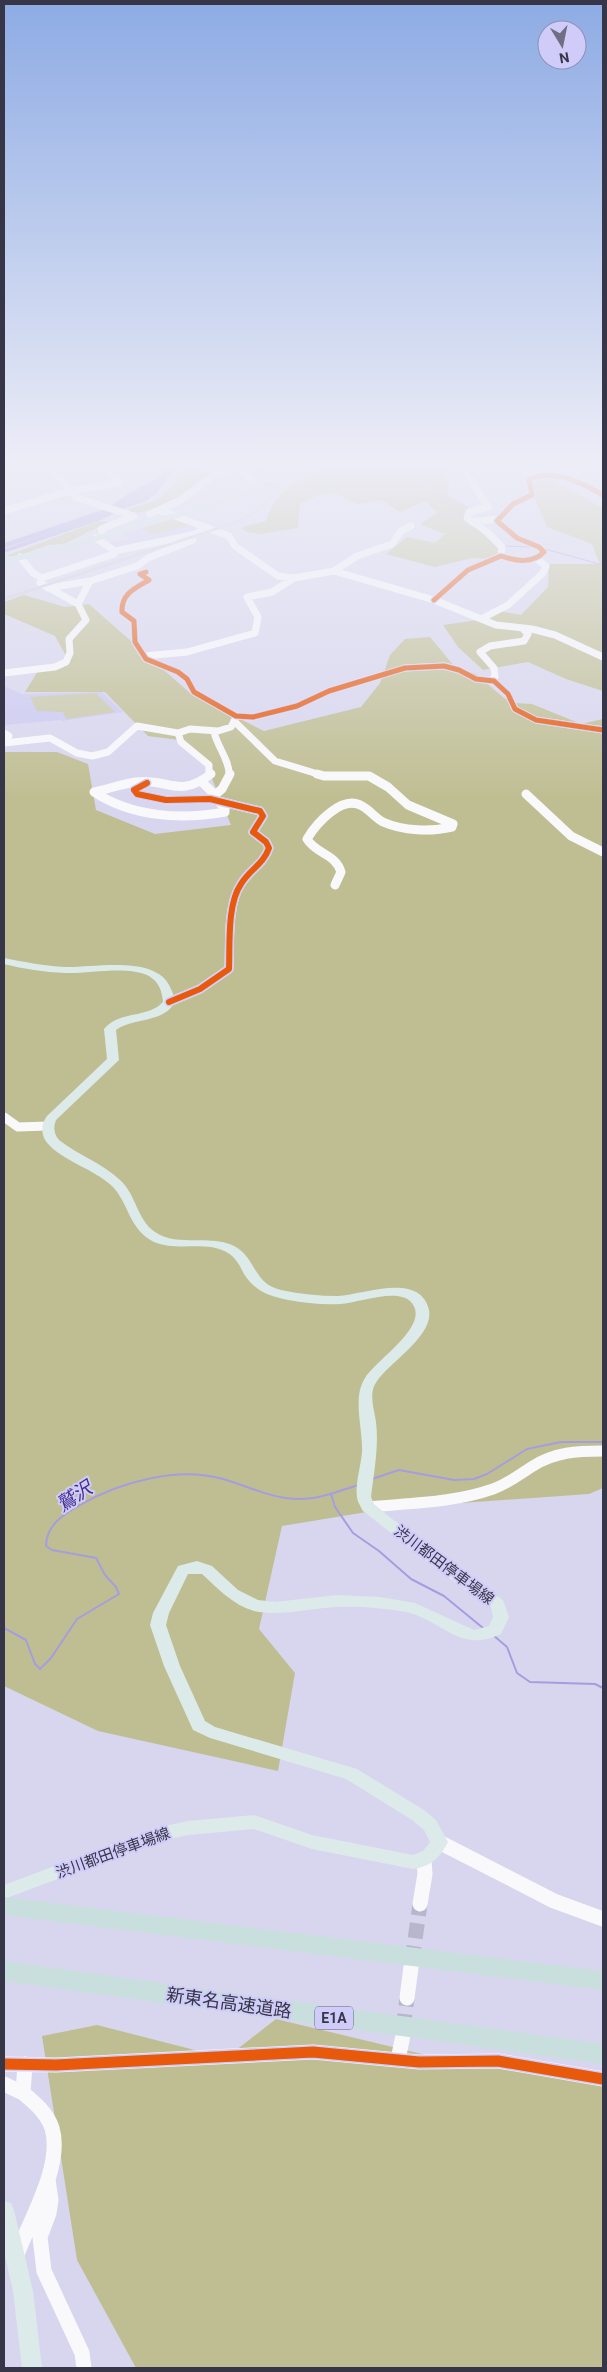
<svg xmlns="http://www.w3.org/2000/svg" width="607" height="2372" font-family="Roboto,'Noto Sans JP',sans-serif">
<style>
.built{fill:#ccc9f1}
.green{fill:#c8c8a8}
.forest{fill:#bfbe92}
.water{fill:#a69ddf}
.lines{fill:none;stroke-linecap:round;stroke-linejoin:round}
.stream-far1{stroke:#a69ddf;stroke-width:1}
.stream{stroke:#a69ddf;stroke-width:2}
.river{fill:#a69ddf;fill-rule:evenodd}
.minor-tunnel{stroke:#b8b6cd;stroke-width:15;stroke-dasharray:15 8;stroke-linecap:butt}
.minor-far3{stroke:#f9f9fc;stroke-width:7}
.minor-far2{stroke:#f9f9fc;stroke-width:9}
.minor-far1{stroke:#f9f9fc;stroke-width:11}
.minor{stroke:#f9f9fc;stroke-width:15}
.major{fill:#dceaea;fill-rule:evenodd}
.highway{fill:#c9dfdd;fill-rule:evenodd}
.rail-casing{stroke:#cfced5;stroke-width:2.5}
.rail{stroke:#cfccf9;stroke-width:1;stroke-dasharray:4;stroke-linecap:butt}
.cycleway-far2-casing{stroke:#cfccf9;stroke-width:7}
.cycleway-far1-casing{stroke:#cfccf9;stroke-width:9}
.cycleway-casing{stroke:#cfccf9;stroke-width:14}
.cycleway-far2{stroke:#e8590c;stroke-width:5}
.cycleway-far1{stroke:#e8590c;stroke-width:6}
.cycleway{stroke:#e8590c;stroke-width:11}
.labels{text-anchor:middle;stroke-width:4;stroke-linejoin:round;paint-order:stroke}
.shield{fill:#cfccf9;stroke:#65637d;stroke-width:1}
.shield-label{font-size:14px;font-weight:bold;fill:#373648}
.street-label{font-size:15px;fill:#373648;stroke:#cfccf9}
.near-street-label{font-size:18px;fill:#373648;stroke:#cfccf9}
.near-water-label{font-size:19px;font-style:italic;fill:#452d8e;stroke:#cfccf9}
</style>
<rect width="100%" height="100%" fill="#d8d6ee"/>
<path class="built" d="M 175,517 L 205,528 L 143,545 L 138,543 L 115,548 L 107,543 L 129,539 L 121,532 Z
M 4,686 L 22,694 L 102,692 L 123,712 L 62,721 L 61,720 L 4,725 Z"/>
<path class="green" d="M 175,518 L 189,525 L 155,535 L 141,528 Z
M 96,693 L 115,712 L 66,719 L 63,712 L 37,711 L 30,697 Z"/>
<path class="forest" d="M 188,467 L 198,467 L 199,471 L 209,474 C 187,490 159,515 129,513 L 128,509 L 155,501 L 177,483 Z
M 331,467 L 441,467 L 449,483 L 448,495 L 473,510 L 467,517 L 501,552 L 491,559 L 472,558 L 435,567 L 386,554 L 407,537 L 435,543 L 445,534 L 420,524 L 437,513 L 426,501 L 400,512 L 381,500 L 358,504 L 334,493 L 319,495 L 300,503 L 298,528 L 261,534 L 246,532 L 242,527 L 266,521 C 276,487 301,480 331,467 Z
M 542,478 L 554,481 L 603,508 L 603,691 L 566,679 L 528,662 L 483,670 L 458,647 L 443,625 L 485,619 L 498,611 L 521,615 L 548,587 L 549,564 L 600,564 L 592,544 L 547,527 L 535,499 L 533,483 Z
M 99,521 L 109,522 L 64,544 L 48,545 L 18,556 L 6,556 Z
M 24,595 L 65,607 L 89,604 L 191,694 L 264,731 L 361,707 L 380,683 L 390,655 L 405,639 L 430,637 L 454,666 L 476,674 L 504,698 L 514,703 L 532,704 L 581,724 L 603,719 L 603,1488 L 589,1494 L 391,1508 L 282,1526 L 259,1629 L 295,1673 L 278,1771 L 98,1731 L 4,1686 L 4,752 L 57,752 L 88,764 L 96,810 L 155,834 L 231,825 L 204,759 L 179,740 L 148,736 L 105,692 L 25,692 L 38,671 L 70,663 L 55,636 L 4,614 L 4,602 Z
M 276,2019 L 451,2061 L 603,2082 L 603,2368 L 136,2368 L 77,2260 L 42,2036 L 97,2025 L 226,2058 Z"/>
<path class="water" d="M 168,467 L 176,467 L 173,473 L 122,509 L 101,520 L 4,553 L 4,549 L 97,516 L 132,491 L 160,477 Z"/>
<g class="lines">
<path class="stream-far1" d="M 258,467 L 259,477
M 421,467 L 426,470 L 436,492 L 465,518
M 264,483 L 276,488
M 503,546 L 531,547
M 545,549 L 603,565"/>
<path class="stream" d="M 372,1479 L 399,1470 L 454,1480 L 474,1479 L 487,1474 L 527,1449 L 561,1442 L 603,1442
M 331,1494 L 335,1507 L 353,1533 L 379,1551 L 411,1579 L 444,1596 L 483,1628
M 4,1628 L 26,1640 L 35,1664 L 40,1669 L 51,1658 L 77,1619 L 119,1594 L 116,1587 L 105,1575 L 96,1558 L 52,1550 L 46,1546 C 46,1525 64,1514 80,1505 C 120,1482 178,1466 223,1479 C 248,1486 272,1499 299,1499 C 320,1499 339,1491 358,1485
M 493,1635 L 507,1647 L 517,1673 L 530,1682 L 595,1684 L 603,1688"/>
<path class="river" d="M 169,467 L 176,467 L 156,494 L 144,502 L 4,548 L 4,543 L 138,498 L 150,490 Z"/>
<path class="minor-tunnel" d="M 412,1961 L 420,1904
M 403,2029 L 407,1998"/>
<path class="minor-far3" d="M 50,467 L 77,498 L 134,516 L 101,529 L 103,536
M 237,467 L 256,484
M 463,467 L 488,507 L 469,512 L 467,518 L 487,532 L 502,547 L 501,556
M 237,468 L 213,476 L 181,500 L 159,510 L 229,536 L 235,546 L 278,576 L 294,578 L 334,571 L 434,600 L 496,625 L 532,629 L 555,635 L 603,657
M 4,511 L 70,491 L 119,483 L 106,467
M 150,514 L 159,510
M 472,522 L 498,519
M 96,538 L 115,551
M 334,571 L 357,556 L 392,544 L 401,531 L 411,526
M 146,572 L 140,574 L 149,580 C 135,588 121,594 122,612 L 134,621 L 135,642 L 146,659 L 178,672 L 187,679 L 194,692 L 236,716 L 253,717 L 297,706 L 329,691 L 405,668 L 444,666 L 459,670 L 476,679 L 494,681 L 508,694 L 515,709 L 536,720 L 603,730
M 42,578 L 114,554 L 115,551 L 192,535 L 208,528
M 48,588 L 90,581
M 434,600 L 468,570 L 501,556 C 516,561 532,564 544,552 L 539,547 L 517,538 L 497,521 L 513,504 L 532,495 L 529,480 C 553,467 582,483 603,495
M 78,604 L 90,581 L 137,566 L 148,558 L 193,540
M 481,619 L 508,605 L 543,573 L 546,566 L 537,559
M 144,656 L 187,652 L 255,633 L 258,617 L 247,597 L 272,592 L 294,578
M 4,673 L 55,667 L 66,662 L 70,653 L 69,639 L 86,620 L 78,604 L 40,583 L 42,578 L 33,573 L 20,557
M 491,680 L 495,677 L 494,668 L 480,652 L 490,646 L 524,641 L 528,634 L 524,630
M 234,721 L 275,761 L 321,775
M 214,732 C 217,746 230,761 229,775
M 4,733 L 9,736 L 4,738
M 178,733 L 181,742 L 209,765 L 209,775
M 4,743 L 50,738 L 77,753 L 92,756 L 108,752 L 137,726 L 178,733 L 190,729 L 218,731 L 231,727 L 236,717"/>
<path class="minor-far2" d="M 211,774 C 178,799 169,778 136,782 C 122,784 108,789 94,792 C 132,817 181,820 225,812 L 225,808 L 218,801
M 317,774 L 324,776 L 369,776 L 388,787 L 408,805 L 453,824 L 452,827 C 431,832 403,831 383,822 C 375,818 370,810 362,806 C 342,794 316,824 307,839 C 316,854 336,854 341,872 L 335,885
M 201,781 L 215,795
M 147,783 L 134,790 L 137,794 L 166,800 L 210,799 L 260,811 L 263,816 L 253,832 L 266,842 L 269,848 C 263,865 250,869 241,884 C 227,904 230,945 229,969 L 200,989 L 169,1002
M 526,794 L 571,836 L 603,852
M 210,799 L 222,789 L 230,774
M 4,1117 L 18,1127 L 48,1126"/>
<path class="minor-far1" d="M 368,1507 C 410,1503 453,1503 493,1489 C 508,1484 520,1474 533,1466 C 555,1452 577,1451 603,1451"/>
<path class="minor" d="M 439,1842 L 554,1901 L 603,1919
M 420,1904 L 425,1874 L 424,1861
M 407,1998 L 411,1967
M 398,2060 L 403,2035
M 4,2064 L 56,2065 L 313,2052 L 419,2062 L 498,2061 L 603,2079
M 4,2084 L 23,2093
M 48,2180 L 51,2200 L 49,2213 L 40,2237 L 44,2271 L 82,2353 L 84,2368
M 18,2252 C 31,2218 63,2165 52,2128 C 47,2113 35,2103 23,2093 L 25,2064"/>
<path class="major" d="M 4,958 C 24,962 45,966 65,967 C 94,968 158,954 171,989 C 173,993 175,999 174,1003 C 164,1023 131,1018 116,1030 L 119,1060 L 56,1120 C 53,1128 54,1134 59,1140 C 78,1155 102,1163 120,1180 C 136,1194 137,1220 155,1232 C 179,1248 211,1233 236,1247 C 256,1259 254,1284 281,1290 C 300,1294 319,1296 338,1296 C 363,1295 420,1271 429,1310 C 434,1336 389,1363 377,1381 C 368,1393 374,1408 376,1422 C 379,1446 374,1472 371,1497 L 374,1504 L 391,1518 L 452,1565 L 503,1600 L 509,1617 L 501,1634 C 460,1654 442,1620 406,1612 C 384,1608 359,1606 337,1607 C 309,1608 282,1617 254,1611 C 233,1605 217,1588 202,1574 L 188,1574 L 169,1613 L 166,1625 L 180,1666 L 205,1721 L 215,1727 L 357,1769 L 424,1810 L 436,1820 L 448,1842 C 440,1858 431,1866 413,1869 L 312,1849 L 254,1829 L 188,1835 L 157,1842 L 4,1899 L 4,1885 L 156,1828 L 188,1821 L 254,1815 L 312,1835 L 413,1855 L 423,1851 L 430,1842 L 424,1830 L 412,1820 L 346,1779 L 210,1738 L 193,1730 L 164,1666 L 150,1625 L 153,1613 L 178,1566 L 197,1561 L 212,1566 L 238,1590 L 258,1600 L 275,1602 L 337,1595 L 380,1597 L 415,1603 L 474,1630 L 489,1626 L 493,1617 L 491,1607 L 442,1573 L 363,1511 C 361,1507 357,1501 357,1497 C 355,1483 361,1466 362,1452 C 363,1428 352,1398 365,1378 C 375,1360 434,1324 410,1301 C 396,1288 358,1303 340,1304 C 323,1305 305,1303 288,1300 C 268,1296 255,1291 244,1274 C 240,1266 236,1258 228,1253 C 207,1240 177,1252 154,1242 C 129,1230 129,1203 112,1186 C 95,1169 54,1158 44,1138 C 41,1130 42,1123 47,1116 L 107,1059 L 104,1029 C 120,1010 147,1019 163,1002 C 162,991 159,982 149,976 C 127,965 89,974 65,973 C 44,972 24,969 4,964 Z
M 4,2201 L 11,2203 L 14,2210 L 33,2291 L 42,2368 L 22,2368 L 13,2291 L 4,2252 Z"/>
<path class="highway" d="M 283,467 L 295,467 L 259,486 L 252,494 L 243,499 L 72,548 L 4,564 L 4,558 L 67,544 L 237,495 L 246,490 L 253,482 Z
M 4,1897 L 603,1971 L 603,1990 L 4,1915 Z
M 4,1961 L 603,2044 L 603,2064 L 4,1981 Z"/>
<defs>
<path id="rail" d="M 4,599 L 237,522 C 263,509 279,496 285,467"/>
</defs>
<use href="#rail" class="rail-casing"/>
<use href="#rail" class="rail"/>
<defs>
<path id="cycleway-far2" d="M 146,572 L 140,574 L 149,580 C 135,588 121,594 122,612 L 134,621 L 135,642 L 146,659 L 178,672 L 187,679 L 194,692 L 236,716 L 253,717 L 297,706 L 329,691 L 405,668 L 444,666 L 459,670 L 476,679 L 494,681 L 508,694 L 515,709 L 536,720 L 603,730
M 434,600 L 468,570 L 501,556 C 516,561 532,564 544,552 L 539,547 L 517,538 L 497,521 L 513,504 L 532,495 L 529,480 C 553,467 582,483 603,495"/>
<path id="cycleway-far1" d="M 147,783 L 134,790 L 137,794 L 166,800 L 210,799 L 260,811 L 263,816 L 253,832 L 266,842 L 269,848 C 263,865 250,869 241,884 C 227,904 230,945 229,969 L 200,989 L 169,1002"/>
<path id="cycleway" d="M 4,2064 L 56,2065 L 313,2052 L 419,2062 L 498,2061 L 603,2079"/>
</defs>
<use href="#cycleway-far2" class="cycleway-far2-casing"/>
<use href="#cycleway-far1" class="cycleway-far1-casing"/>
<use href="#cycleway" class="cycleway-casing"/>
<use href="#cycleway-far2" class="cycleway-far2"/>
<use href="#cycleway-far1" class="cycleway-far1"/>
<use href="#cycleway" class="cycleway"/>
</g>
<linearGradient id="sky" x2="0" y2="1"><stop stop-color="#8dabe4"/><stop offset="0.58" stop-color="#ededf7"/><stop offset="1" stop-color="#ededf7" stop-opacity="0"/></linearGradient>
<rect width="607" height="799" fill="url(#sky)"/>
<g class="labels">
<rect class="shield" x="315" y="2006.5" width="38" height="23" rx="4"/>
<g class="shield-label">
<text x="334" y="2023">E1A</text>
</g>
<g class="street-label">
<text transform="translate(444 1565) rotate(37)" y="5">渋川都田停車場線</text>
<text transform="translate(113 1853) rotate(-20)" y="5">渋川都田停車場線</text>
</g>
<g class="near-street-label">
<text transform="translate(229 2003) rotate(8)" y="6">新東名高速道路</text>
</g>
<g class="near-water-label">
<text transform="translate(74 1496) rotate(-33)" y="7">鷲沢</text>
</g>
</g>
<rect width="607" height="2372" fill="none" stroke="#373648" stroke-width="10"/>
<g transform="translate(562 45) rotate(170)"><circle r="24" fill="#cfccf9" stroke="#9290b2"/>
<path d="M0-4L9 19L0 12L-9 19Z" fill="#6f6e82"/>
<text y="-8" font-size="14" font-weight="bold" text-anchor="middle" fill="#373648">N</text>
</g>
</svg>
